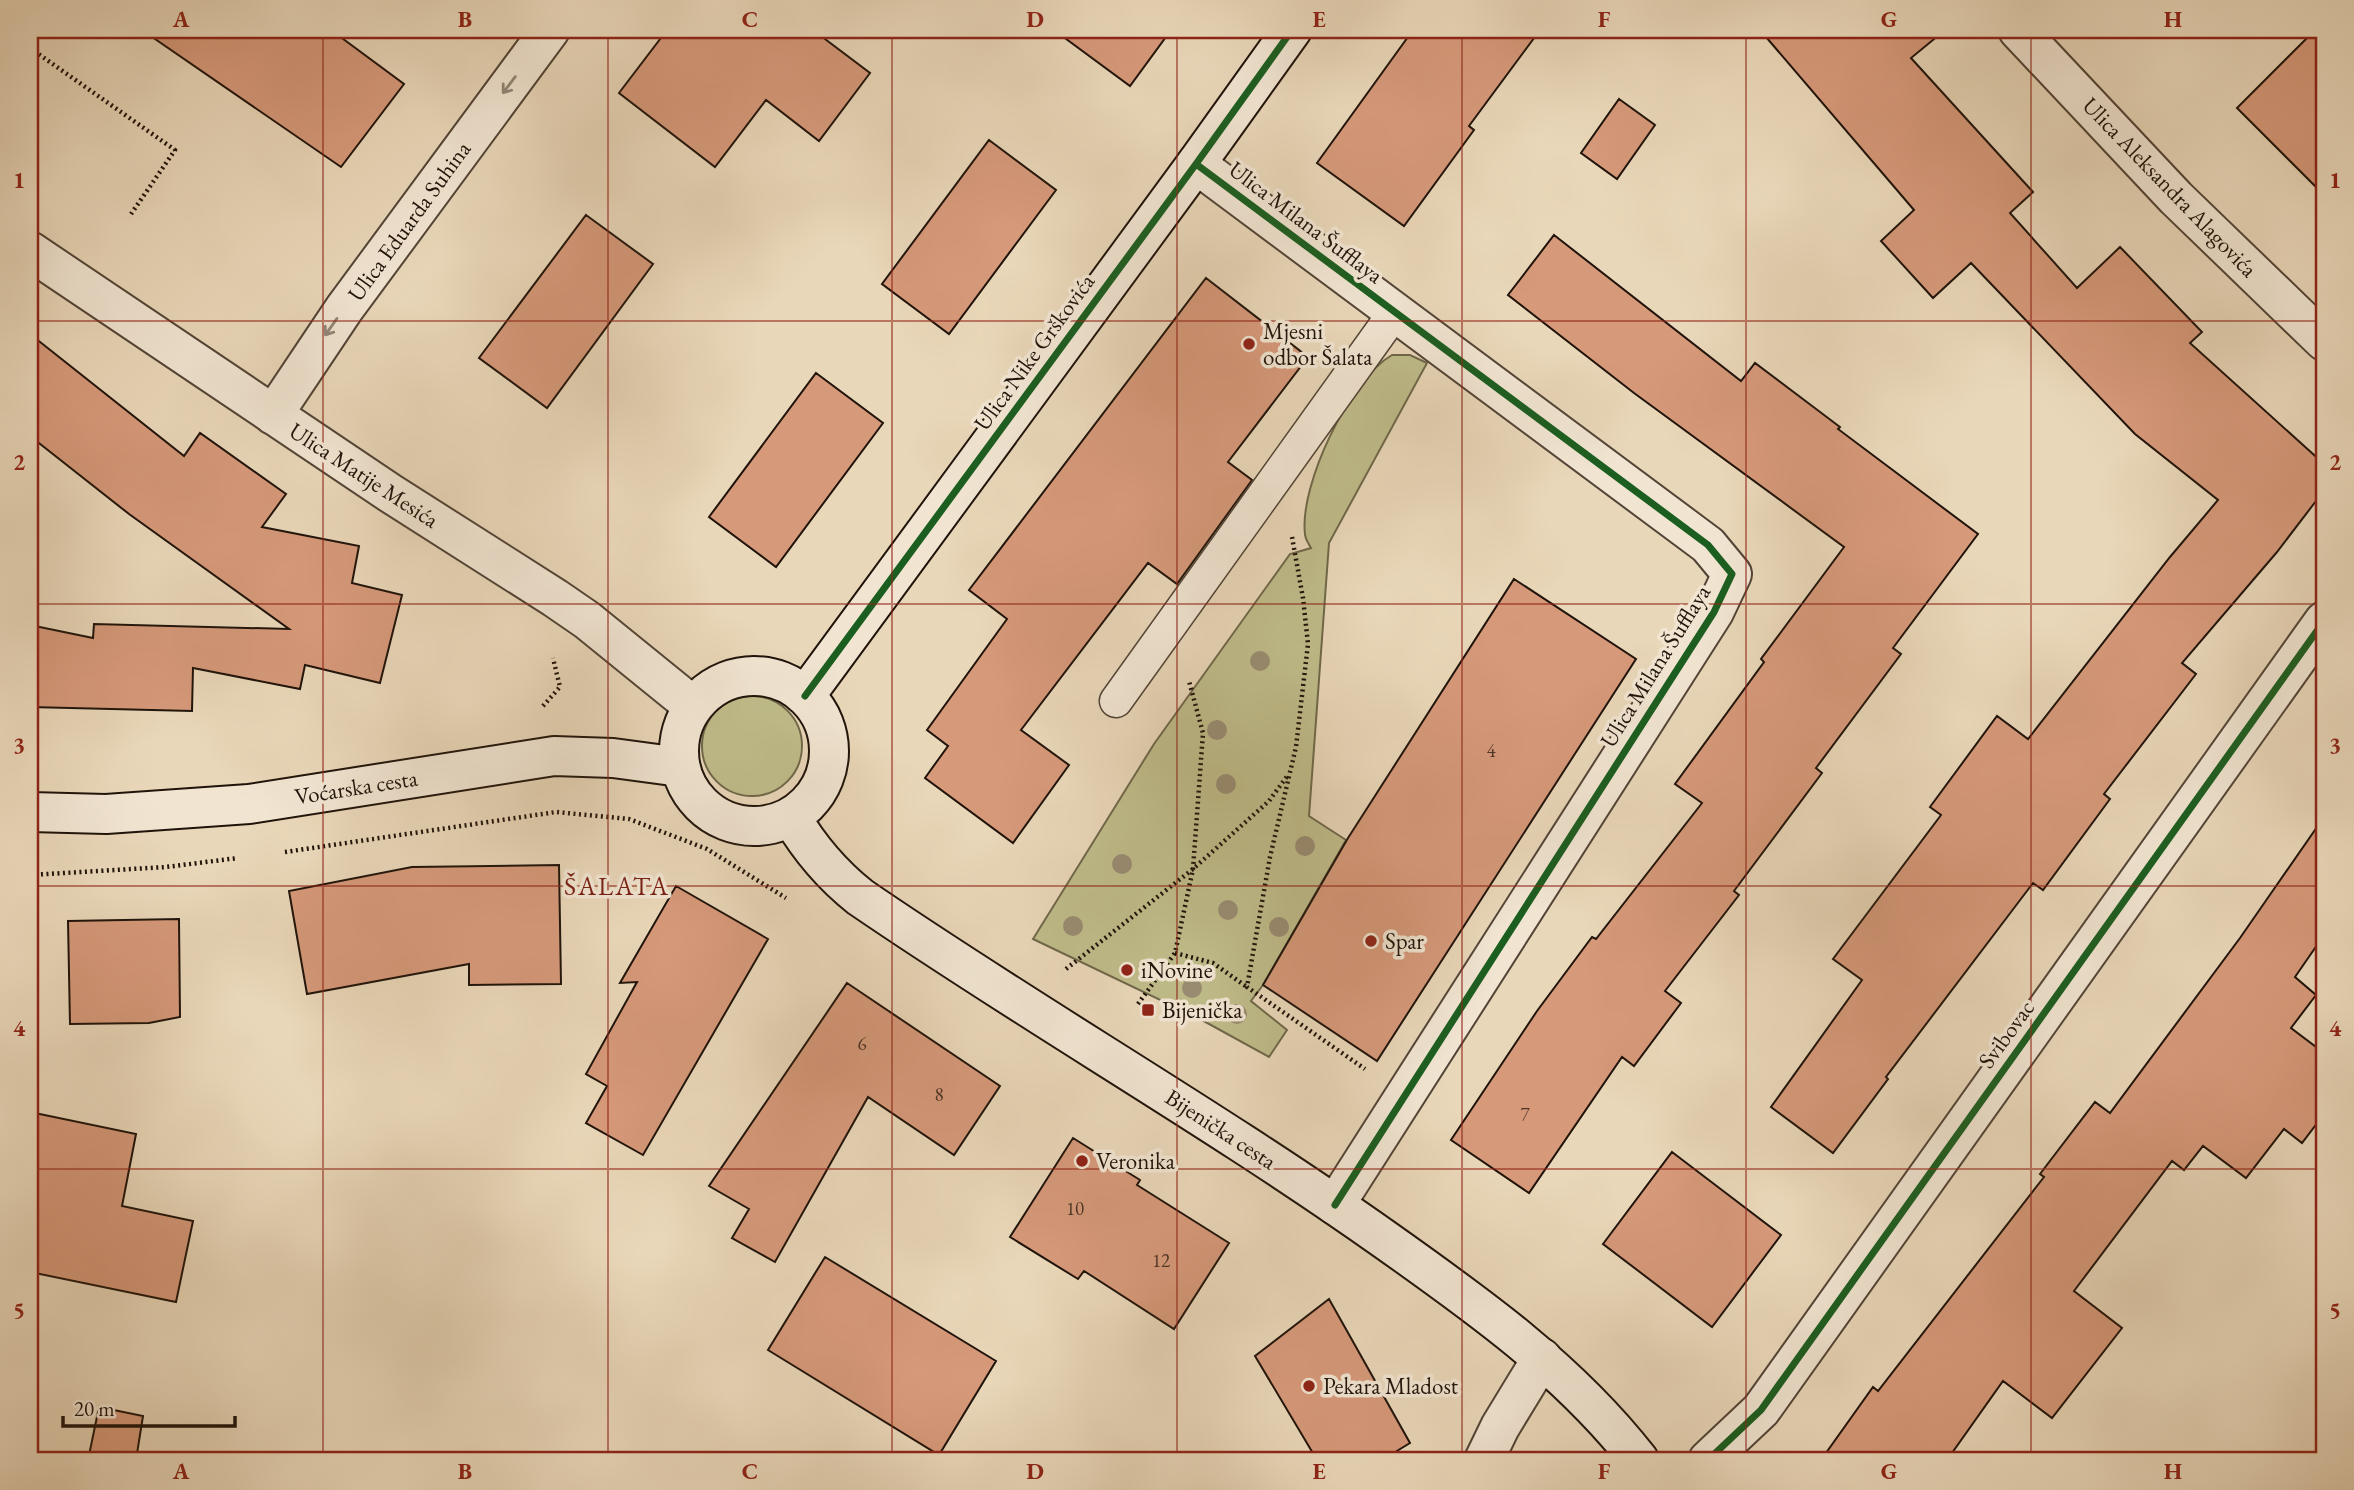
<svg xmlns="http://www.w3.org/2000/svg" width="2354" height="1490" font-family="'EB Garamond',serif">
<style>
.green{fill:#bfbc8a;stroke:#6f684a;stroke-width:2}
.building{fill:#d6997a;stroke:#1f130a;stroke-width:2}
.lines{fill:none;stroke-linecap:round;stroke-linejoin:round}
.lane-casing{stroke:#524436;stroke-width:35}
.street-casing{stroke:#524436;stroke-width:42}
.secondary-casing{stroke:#1f130a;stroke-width:42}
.path{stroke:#1f130a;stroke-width:4.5;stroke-dasharray:2 3.5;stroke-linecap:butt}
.lane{stroke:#f1e5d2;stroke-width:32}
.street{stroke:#f1e5d2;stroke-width:38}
.secondary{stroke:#f1e5d2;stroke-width:38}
.cycleway-casing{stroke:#f1e5d2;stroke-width:11}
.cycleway{stroke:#1b5e20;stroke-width:7}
.tree{fill:#998c72}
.oneway{stroke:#928678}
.grid{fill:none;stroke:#8f2418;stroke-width:2;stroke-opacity:0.55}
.poi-dot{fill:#8f2418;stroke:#f1e5d2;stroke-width:2.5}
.labels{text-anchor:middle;stroke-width:7;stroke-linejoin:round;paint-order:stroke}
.number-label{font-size:19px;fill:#4d3426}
.street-label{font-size:23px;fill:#1f130a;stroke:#f1e5d2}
.poi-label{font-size:23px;fill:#1f130a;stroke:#f1e5d2;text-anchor:start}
.quarter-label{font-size:26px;letter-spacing:2px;fill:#7a1f14;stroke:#f1e5d2}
.neatline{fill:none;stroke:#8f2418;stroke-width:2.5}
.grid-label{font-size:23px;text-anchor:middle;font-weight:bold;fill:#8f2418}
</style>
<rect width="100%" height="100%" fill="#e9d7b9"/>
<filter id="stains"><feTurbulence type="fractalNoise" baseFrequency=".00286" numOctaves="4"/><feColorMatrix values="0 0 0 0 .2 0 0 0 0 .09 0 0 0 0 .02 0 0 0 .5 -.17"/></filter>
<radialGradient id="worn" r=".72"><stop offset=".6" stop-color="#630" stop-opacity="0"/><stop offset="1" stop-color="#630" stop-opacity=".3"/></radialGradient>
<path class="green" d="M 1392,355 L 1410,355 L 1427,363 L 1329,543 L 1309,816 L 1346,840 L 1263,985 L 1251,1001 L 1287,1030 L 1269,1057 L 1200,1019 L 1033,939 L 1154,744 L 1290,554 L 1311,548 C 1309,544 1305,539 1305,534 C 1299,485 1350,379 1392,355 Z
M702 746a50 50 0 1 1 100 0a50 50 0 1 1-100 0Z"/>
<path class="building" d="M 142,30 L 331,30 L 404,84 L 341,167 Z
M 667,30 L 813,30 L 870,73 L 819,141 L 766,100 L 715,167 L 619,93 Z
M 1054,30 L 1171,30 L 1130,86 Z
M 1413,30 L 1540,30 L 1469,126 L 1474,130 L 1404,226 L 1317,163 Z
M 1760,30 L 1945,30 L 1911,58 L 2033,192 L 2010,213 L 2077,288 L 2120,247 L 2202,332 L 2190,343 L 2324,464 L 2324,498 L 2316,501 L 2277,552 L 2182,663 L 2196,674 L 2104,794 L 2110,799 L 2043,890 L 2033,883 L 1886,1077 L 1888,1079 L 1833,1153 L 1771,1107 L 1862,980 L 1833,959 L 1941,815 L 1930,807 L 1997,716 L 2028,739 L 2170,557 L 2218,500 L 2135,434 L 1971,263 L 1933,298 L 1881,241 L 1914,210 Z
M 2315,30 L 2324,30 L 2324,195 L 2237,108 Z
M 1619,99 L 1655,125 L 1617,179 L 1581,153 Z
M 989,140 L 1056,190 L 949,334 L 882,284 Z
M 586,215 L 653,264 L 547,408 L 479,358 Z
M 1554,235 L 1741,381 L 1755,363 L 1840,427 L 1838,429 L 1978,534 L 1893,648 L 1901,654 L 1816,768 L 1822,773 L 1734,891 L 1739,895 L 1665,991 L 1681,1003 L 1634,1066 L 1622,1057 L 1529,1193 L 1451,1140 L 1537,1011 L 1592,937 L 1596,939 L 1702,803 L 1675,784 L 1764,662 L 1761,659 L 1844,547 L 1634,393 L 1508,295 Z
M 1206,278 L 1308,357 L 1228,462 L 1252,480 L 1177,584 L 1148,563 L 1021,730 L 1069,765 L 1013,843 L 925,778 L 948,746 L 927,730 L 1007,619 L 969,590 Z
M 30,334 L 184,456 L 200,433 L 286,494 L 262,527 L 359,546 L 352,583 L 402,595 L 380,683 L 305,665 L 300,689 L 193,668 L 192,711 L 30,707 L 30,625 L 93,638 L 94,624 L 289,629 L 129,514 L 30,436 Z
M 816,373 L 883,423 L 776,567 L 709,517 Z
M 1514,579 L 1636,659 L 1377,1061 L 1263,985 L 1348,838 Z
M 2324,817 L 2324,935 L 2295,977 L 2316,995 L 2291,1028 L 2324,1053 L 2324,1114 L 2302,1143 L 2284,1129 L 2246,1178 L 2203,1146 L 2184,1170 L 2172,1161 L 2074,1291 L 2122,1328 L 2052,1418 L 2003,1381 L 1947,1460 L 1821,1460 L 1873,1387 L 1878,1391 L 2044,1177 L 2040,1174 L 2095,1102 L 2110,1113 L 2240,938 Z
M 559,865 L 561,984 L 469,985 L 469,964 L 307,994 L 289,891 L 412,867 Z
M 676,886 L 768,939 L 643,1155 L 586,1123 L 607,1086 L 586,1074 L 637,982 L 620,983 Z
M 179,919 L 180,1017 L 149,1023 L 70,1024 L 68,921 Z
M 847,983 L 1000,1086 L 954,1155 L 868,1097 L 775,1262 L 732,1238 L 749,1209 L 709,1186 Z
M 30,1112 L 136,1134 L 122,1206 L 193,1221 L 176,1302 L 30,1272 Z
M 1073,1138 L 1140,1180 L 1137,1185 L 1229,1243 L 1174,1329 L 1084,1271 L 1078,1279 L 1010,1237 Z
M 1672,1152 L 1781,1235 L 1712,1327 L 1603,1244 Z
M 825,1257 L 996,1361 L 939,1455 L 768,1350 Z
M 1329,1299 L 1410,1443 L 1382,1460 L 1317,1460 L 1255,1356 Z
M 99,1407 L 143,1416 L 136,1460 L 88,1460 Z"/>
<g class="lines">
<defs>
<path id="lane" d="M 1116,701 L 1395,312"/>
<path id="street" d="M 2018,30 L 2176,198 L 2324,341
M 1196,164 L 1708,545 L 1732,574 L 1714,612 L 1335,1205
M 30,251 L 390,493 L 555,598 L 587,620 L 693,706
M 273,415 L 344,309 L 550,30
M 1484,1460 L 1500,1427 L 1542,1358
M 1708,1460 L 1761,1410 L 2324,621"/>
<path id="secondary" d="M679 751a75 75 0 1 1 150 0a75 75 0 1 1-150 0Z
M 805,696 L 1196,164 L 1292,30
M 30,812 L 106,814 L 249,804 L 554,756 L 613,758 L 680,767
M 791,817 C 810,849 831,874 860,897 C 1032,1015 1213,1118 1384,1239 C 1476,1304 1569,1370 1639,1460"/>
</defs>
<use href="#lane" class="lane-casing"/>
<use href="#street" class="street-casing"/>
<use href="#secondary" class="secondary-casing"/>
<path class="path" d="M 30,48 L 175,150 L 129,217
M 1292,537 L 1303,598 L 1308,644 L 1296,747 L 1270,857 L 1247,987 L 1365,1069
M 543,706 L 560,687 L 553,658
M 285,852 L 556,812 L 629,819 L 707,849 L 786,898
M 30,875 L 166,867 L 238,858
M 1175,953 L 1213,963 L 1247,987
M 1066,969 L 1193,869 L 1269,801 L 1288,775
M 1138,1004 L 1175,953 L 1193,869 L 1203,733 L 1189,681"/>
<use href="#lane" class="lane"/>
<use href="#street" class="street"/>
<use href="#secondary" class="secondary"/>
<defs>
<path id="cycleway" d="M 1196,164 L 1708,545 L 1732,574 L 1714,612 L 1335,1205
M 805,696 L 1196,164 L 1292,30
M 1708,1460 L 1761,1410 L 2324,621"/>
</defs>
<use href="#cycleway" class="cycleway-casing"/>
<use href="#cycleway" class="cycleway"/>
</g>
<g class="tree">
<circle cx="1260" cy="661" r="10"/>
<circle cx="1217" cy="730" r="10"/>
<circle cx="1226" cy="784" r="10"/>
<circle cx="1305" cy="846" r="10"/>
<circle cx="1122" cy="864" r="10"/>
<circle cx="1228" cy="910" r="10"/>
<circle cx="1073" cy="926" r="10"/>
<circle cx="1279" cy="927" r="10"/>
<circle cx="1192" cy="988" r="10"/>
<circle cx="1237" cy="1014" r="10"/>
</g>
<defs><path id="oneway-shaft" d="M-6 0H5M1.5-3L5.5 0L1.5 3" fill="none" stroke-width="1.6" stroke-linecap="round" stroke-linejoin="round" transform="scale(1.75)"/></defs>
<g class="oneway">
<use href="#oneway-shaft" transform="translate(509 85) rotate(127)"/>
<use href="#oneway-shaft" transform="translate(331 327) rotate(125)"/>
</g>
<path class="grid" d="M 323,30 L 323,1460M 608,30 L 608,1460M 892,30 L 892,1460M 1177,30 L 1177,1460M 1462,30 L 1462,1460M 1746,30 L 1746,1460M 2031,30 L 2031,1460M 30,321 L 2324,321M 30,604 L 2324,604M 30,886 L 2324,886M 30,1169 L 2324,1169"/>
<g class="poi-dot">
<circle cx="1249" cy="344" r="7"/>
<circle cx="1371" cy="941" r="7"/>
<circle cx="1127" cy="970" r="7"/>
<rect x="1141" y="1003" width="14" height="14" rx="3.5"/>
<circle cx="1082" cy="1161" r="7"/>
<circle cx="1309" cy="1386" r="7"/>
</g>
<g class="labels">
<g class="number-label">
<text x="1491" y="757">4</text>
<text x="862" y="1050">6</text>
<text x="939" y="1101">8</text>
<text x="1525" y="1121">7</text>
<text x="1075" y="1215">10</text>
<text x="1161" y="1267">12</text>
</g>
<g class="street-label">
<text transform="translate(2170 187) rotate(46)" y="8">Ulica Aleksandra Alagovića</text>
<text transform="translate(409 221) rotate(-54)" y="8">Ulica Eduarda Suhina</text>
<text transform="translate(1306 222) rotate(37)" y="8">Ulica Milana Šufflaya</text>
<text transform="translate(1034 352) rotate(-54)" y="8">Ulica Nike Grškovića</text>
<text transform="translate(364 475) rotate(33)" y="8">Ulica Matije Mesića</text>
<text transform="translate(1655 666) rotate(-58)" y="8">Ulica Milana Šufflaya</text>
<text transform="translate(356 787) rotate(-9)" y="8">Voćarska cesta</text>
<text transform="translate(2006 1034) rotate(-54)" y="8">Svibovac</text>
<text transform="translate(1221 1129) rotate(33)" y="8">Bijenička cesta</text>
</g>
<g class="poi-label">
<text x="1263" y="339">Mjesni<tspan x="1263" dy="26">odbor Šalata</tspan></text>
<text x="1385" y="949">Spar</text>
<text x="1141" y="978">iNovine</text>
<text x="1162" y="1018">Bijenička</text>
<text x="1096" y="1169">Veronika</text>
<text x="1323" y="1394">Pekara Mladost</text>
</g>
<g class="quarter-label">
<text x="617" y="895">ŠALATA</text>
</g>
</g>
<rect width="2354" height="1490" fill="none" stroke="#e9d7b9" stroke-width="77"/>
<path d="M63 1416v10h172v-10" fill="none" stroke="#1f130a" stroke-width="3.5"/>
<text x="74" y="1416" font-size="21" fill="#1f130a" stroke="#f1e5d2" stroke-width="5" paint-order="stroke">20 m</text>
<rect x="38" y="38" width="2278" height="1414" class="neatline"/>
<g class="grid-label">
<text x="181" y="27">A</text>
<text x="465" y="27">B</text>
<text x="750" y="27">C</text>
<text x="1035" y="27">D</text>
<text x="1319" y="27">E</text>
<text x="1604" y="27">F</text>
<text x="1889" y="27">G</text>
<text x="2173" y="27">H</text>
<text x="19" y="188">1</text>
<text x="2335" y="188">1</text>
<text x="19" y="470">2</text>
<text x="2335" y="470">2</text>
<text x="19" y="753">3</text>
<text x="2335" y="753">3</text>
<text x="19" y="1036">4</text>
<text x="2335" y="1036">4</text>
<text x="19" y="1318">5</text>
<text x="2335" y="1318">5</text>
<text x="181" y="1479">A</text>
<text x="465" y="1479">B</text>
<text x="750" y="1479">C</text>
<text x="1035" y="1479">D</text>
<text x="1319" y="1479">E</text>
<text x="1604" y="1479">F</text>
<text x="1889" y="1479">G</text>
<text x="2173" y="1479">H</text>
</g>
<rect width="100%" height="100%" filter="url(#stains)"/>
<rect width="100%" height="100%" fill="url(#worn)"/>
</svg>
